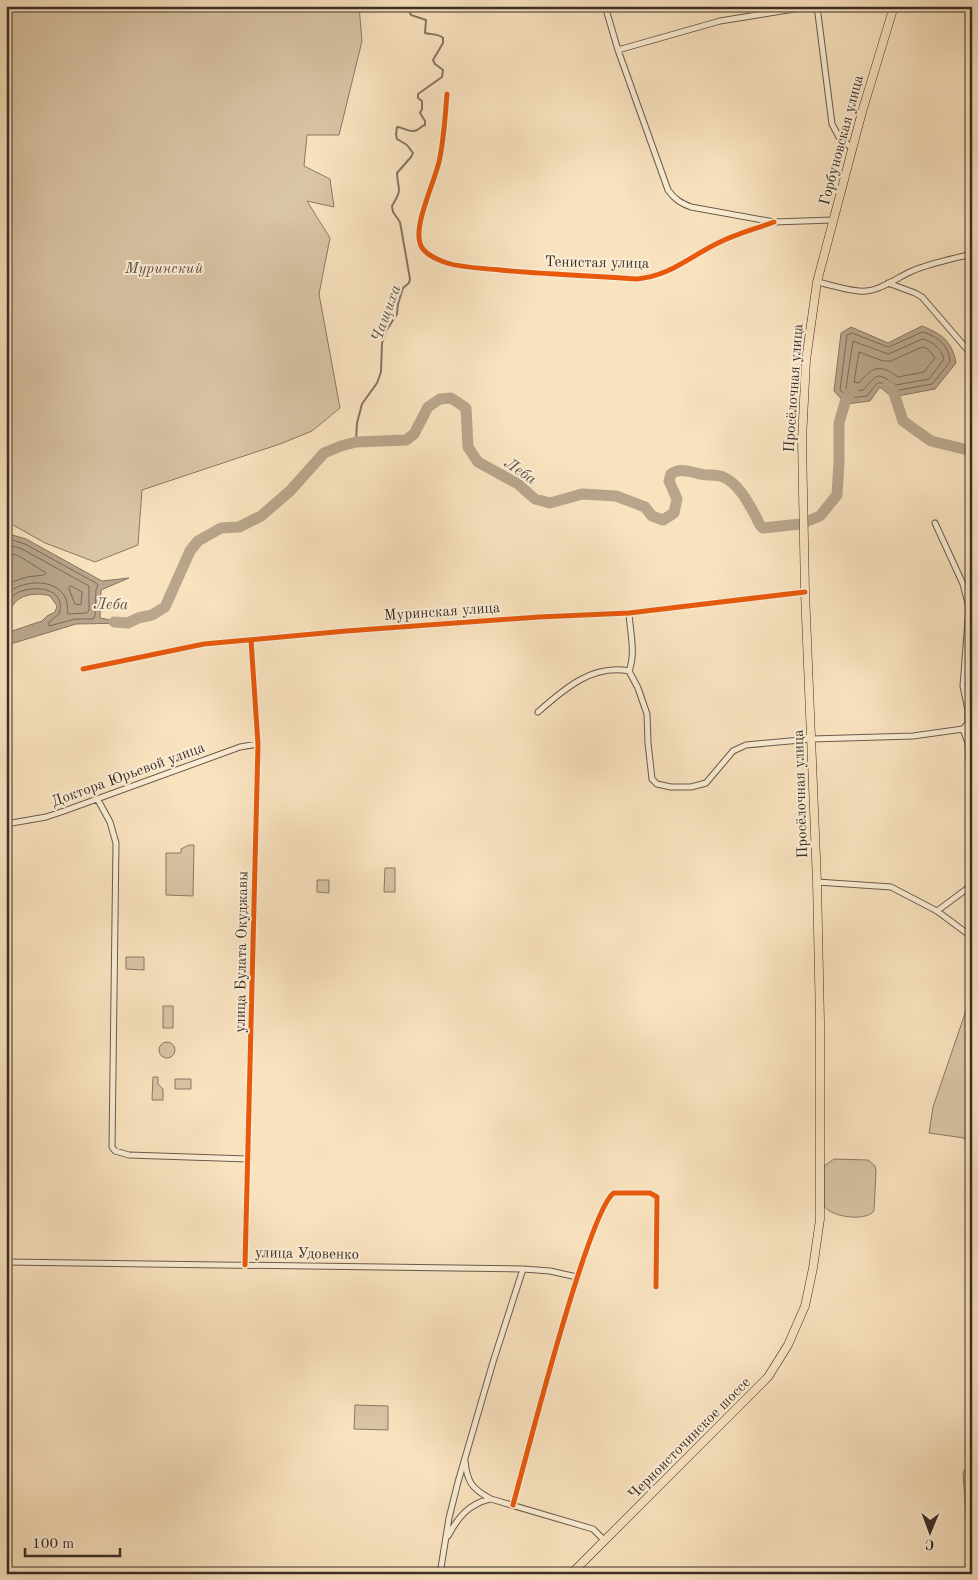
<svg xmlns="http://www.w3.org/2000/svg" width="978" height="1580" font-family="'Old Standard TT',serif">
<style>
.green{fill:#d9c4a5;stroke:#8a7966}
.water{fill:#b8a58b;stroke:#867563}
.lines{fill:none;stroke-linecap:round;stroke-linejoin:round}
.shore{stroke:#7a6a58;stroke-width:1}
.stream{stroke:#867563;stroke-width:2}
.river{stroke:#b8a58b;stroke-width:11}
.street-casing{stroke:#6a5b4c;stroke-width:7}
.primary-casing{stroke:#3b2e26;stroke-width:9}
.street{stroke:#fbedd5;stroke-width:5}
.primary{stroke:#f9e3bf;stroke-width:8}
.cycleway-casing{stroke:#fbedd5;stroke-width:8}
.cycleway{stroke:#e8590c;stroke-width:5}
.labels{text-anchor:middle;stroke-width:4;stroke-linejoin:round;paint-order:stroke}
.street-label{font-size:15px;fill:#3b2e26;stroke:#fbedd5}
.park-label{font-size:15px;font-style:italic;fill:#5b4c3f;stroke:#fbedd5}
.water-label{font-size:16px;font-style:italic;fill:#605244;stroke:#fbedd5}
</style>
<rect width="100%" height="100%" fill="#f9e3bf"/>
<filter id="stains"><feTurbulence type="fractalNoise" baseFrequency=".004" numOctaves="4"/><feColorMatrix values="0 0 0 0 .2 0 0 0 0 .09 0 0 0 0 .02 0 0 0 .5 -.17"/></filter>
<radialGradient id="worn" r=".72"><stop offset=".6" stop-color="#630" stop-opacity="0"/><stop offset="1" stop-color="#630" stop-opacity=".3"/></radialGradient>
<path class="green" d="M 6,6 L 359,6 L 362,41 L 339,135 L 307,135 L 304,166 L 330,179 L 334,207 L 307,201 L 330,238 L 319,294 L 340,408 L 312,431 L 280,444 L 142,490 L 138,545 L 95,562 L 45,543 L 6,521 Z
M 189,845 L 194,845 L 193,896 L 166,895 L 166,853 L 181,853 L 181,849 Z
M 385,868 L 395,868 L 395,892 L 384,892 Z
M 317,880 L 329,880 L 329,893 L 317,892 Z
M 126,957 L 144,957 L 144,970 L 126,969 Z
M 972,993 L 972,1149 L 964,1138 L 929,1133 L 933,1107 Z
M 163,1006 L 173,1006 L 173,1028 L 163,1028 Z
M159 1050a8 8 0 1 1 16 0a8 8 0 1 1-16 0Z
M 153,1077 L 158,1077 L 158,1084 L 163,1089 L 163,1100 L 152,1100 Z
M 175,1079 L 191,1079 L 191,1089 L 175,1089 Z
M 834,1159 L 868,1160 L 875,1166 L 876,1171 L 874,1211 C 865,1222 831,1217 824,1206 L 824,1166 Z
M 355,1405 L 388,1406 L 388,1430 L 354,1429 Z
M 972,1461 L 972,1547 L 967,1531 L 963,1472 Z"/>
<path class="water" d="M 922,326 C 942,334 952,341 956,363 L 935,389 L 892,397 L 880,387 L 870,401 L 846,404 L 834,391 L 841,333 L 851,327 L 888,343 Z
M 6,533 L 26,539 L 102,581 L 129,578 L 101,590 L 100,618 L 128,623 L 76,624 L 14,643 L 6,643 L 6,633 L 42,621 L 47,616 L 55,612 L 57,606 L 50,596 C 37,592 18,594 12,607 L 6,607 Z"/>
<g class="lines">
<path class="shore" d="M 923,332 C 938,337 949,345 950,362 L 932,384 L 894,391 C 877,380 881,378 867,396 L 849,398 L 840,390 L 847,335 L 852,333 L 888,347 Z
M 923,339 C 933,342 941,348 944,359 L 929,379 L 896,385 C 876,372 879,373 863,390 L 851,392 L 846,388 L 853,341 L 888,354 Z
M 923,347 L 928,349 L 935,358 L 924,372 L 898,377 C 880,364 873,366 859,383 L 854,382 L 859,352 L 883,361 L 890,361 Z
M 6,538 L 25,544 L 96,583 L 98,585 L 96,590 L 95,616 L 93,619 L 75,619 L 49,626 L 49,622 L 59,614 C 68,587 32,584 15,594 C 12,597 9,600 6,602
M 6,544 L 22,549 L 89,586 L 89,610 L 87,613 L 68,614 C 67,608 68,601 64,595 C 51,577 21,581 6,594
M 6,552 L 19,556 L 46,573 L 44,575 L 27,577 L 6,584
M 71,586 L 82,592 L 81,605 L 75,604 L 69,589 Z"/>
<path class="stream" d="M 356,442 L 357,423 L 362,404 L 377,383 L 381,372 L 382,343 L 386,331 L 397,314 L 398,304 L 403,288 L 409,283 L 410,279 L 400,222 L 393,212 L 392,206 C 403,187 398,192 397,173 L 411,157 L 413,153 L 407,145 L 397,139 L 396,134 L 397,127 C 403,127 408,132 414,131 C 418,131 421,126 425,125 L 425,121 L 420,113 L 422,109 L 422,101 L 418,98 L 418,94 L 442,77 L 443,70 L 435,64 L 433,60 L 443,43 L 443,38 C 438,33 431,35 425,33 L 426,20 L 411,15 L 409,11 L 411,6"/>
<path class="river" d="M 888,386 L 893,390 L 903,421 L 931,441 L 972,451
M 114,622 L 128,623 L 138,618 L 152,615 L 165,607 L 190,551 L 198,541 L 221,528 L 239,527 L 261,516 L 290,491 L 324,453 L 341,446 L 356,442 L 406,440 L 414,434 L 428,407 L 440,399 L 451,398 L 466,408 L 468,447 L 478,462 L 518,484 L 535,499 L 550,503 L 582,494 L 616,496 L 645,507 L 652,516 L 663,520 L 674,513 L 677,499 L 669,481 L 671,474 C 680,467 690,472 700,474 C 707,476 717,474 723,477 C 738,483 748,502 755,515 C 758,520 758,524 763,528 L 800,524 L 820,516 L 837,495 L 839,462 L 839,423 L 846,399 L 853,390"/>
<defs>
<path id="street" d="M 605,6 L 618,50 L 668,190 C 675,200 681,203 691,207 L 774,222 L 833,220
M 817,6 L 832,124 L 839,137 L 852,148
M 618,50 L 720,21 L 813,6
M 447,94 C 445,117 444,140 439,162 C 434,183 414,224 420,243 C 422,253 438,260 447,263 C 463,268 482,268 500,270 C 545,274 591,276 637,279 C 670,276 689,257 718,243 C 736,234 755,229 774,222
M 817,282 C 831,285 845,290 859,291 C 878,293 896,278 912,271 C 931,263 952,259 972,254
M 888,283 L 915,293 L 922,297 L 972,355
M 935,523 L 963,584 L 969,607 L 963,686 L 968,710 L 968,723 L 963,729 L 968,743 L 972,805
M 629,613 C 630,632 636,653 629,671
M 83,669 L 204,644 L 346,631 L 539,617 L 629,613 L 805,592
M 538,712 C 564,689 592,664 629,671 L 638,688 L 647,714 L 648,743 L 652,779 L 657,784 L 671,787 L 691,787 L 706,783 L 733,751 L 746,745 L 812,739 L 913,736 L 963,729
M 98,800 L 110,822 L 116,843 L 112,1147 L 115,1151 L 129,1155 L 248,1159
M 6,824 L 46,817 L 64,811 L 240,747 L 258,744
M 817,882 L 891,887 L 937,911 L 972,937
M 937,911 L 972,885
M 6,1262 L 523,1269 L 550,1271 L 577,1277
M 245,1265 L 258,744 L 251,640
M 465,1461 C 467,1482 472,1489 491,1499 L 593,1529 L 605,1541
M 513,1505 C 525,1462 589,1208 614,1193 L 650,1193 L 657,1197 L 656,1287
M 448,1536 C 458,1517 469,1504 490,1499
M 440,1574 L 449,1518 L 458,1482 L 493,1362 L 523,1269"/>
<path id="primary" d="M 571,1574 L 768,1377 L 788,1345 L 805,1306 L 813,1268 L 820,1219 L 820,1021 L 817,882 L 805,592 L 802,440 L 806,360 L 817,282 L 862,112 L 894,6"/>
</defs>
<use href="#street" class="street-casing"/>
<use href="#primary" class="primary-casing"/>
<use href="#street" class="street"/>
<use href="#primary" class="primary"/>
<defs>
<path id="cycleway" d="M 447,94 C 445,117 444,140 439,162 C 434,183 414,224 420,243 C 422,253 438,260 447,263 C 463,268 482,268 500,270 C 545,274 591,276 637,279 C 670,276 689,257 718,243 C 736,234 755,229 774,222
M 83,669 L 204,644 L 346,631 L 539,617 L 629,613 L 805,592
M 245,1265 L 258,744 L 251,640
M 513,1505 C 525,1462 589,1208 614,1193 L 650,1193 L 657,1197 L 656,1287"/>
</defs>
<use href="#cycleway" class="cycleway-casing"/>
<use href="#cycleway" class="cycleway"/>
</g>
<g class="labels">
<g class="street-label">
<text transform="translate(841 140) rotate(-75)" y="5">Горбуновская улица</text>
<text transform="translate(597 262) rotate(1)" y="5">Тенистая улица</text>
<text transform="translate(793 388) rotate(-86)" y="5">Просёлочная улица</text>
<text transform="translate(442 611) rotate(-4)" y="5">Муринская улица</text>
<text transform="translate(128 774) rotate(-20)" y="5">Доктора Юрьевой улица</text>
<text transform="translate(800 794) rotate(-92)" y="5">Просёлочная улица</text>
<text transform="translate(241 952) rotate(-89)" y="5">улица Булата Окуджавы</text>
<text transform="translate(307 1253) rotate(1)" y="5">улица Удовенко</text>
<text transform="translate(689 1438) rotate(-45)" y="5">Черноисточинское шоссе</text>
</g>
<g class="park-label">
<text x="164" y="273">Муринский</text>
</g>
<g class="water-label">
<text transform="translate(385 313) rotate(-70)" y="6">Чащиха</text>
<text transform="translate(521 470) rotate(34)" y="6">Леба</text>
<text transform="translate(111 603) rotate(1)" y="6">Леба</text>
</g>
</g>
<rect width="978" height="1580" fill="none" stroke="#f9e3bf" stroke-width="25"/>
<rect x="8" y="8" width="963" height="1565" fill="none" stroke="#3b2e26" stroke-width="2.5"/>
<rect x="12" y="12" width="953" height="1555" fill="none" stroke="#3b2e26"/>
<g transform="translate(930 1532) rotate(181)" stroke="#fbedd5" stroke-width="4" paint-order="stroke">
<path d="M0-4L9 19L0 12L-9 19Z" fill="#3b2e26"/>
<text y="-8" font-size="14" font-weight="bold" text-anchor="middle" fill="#3b2e26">С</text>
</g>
<path d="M25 1548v8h95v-8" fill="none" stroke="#3b2e26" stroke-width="2.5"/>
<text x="32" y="1548" font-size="15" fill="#3b2e26" stroke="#fbedd5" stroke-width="4" paint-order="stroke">100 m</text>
<rect width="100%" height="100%" filter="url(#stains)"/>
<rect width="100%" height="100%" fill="url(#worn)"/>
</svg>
